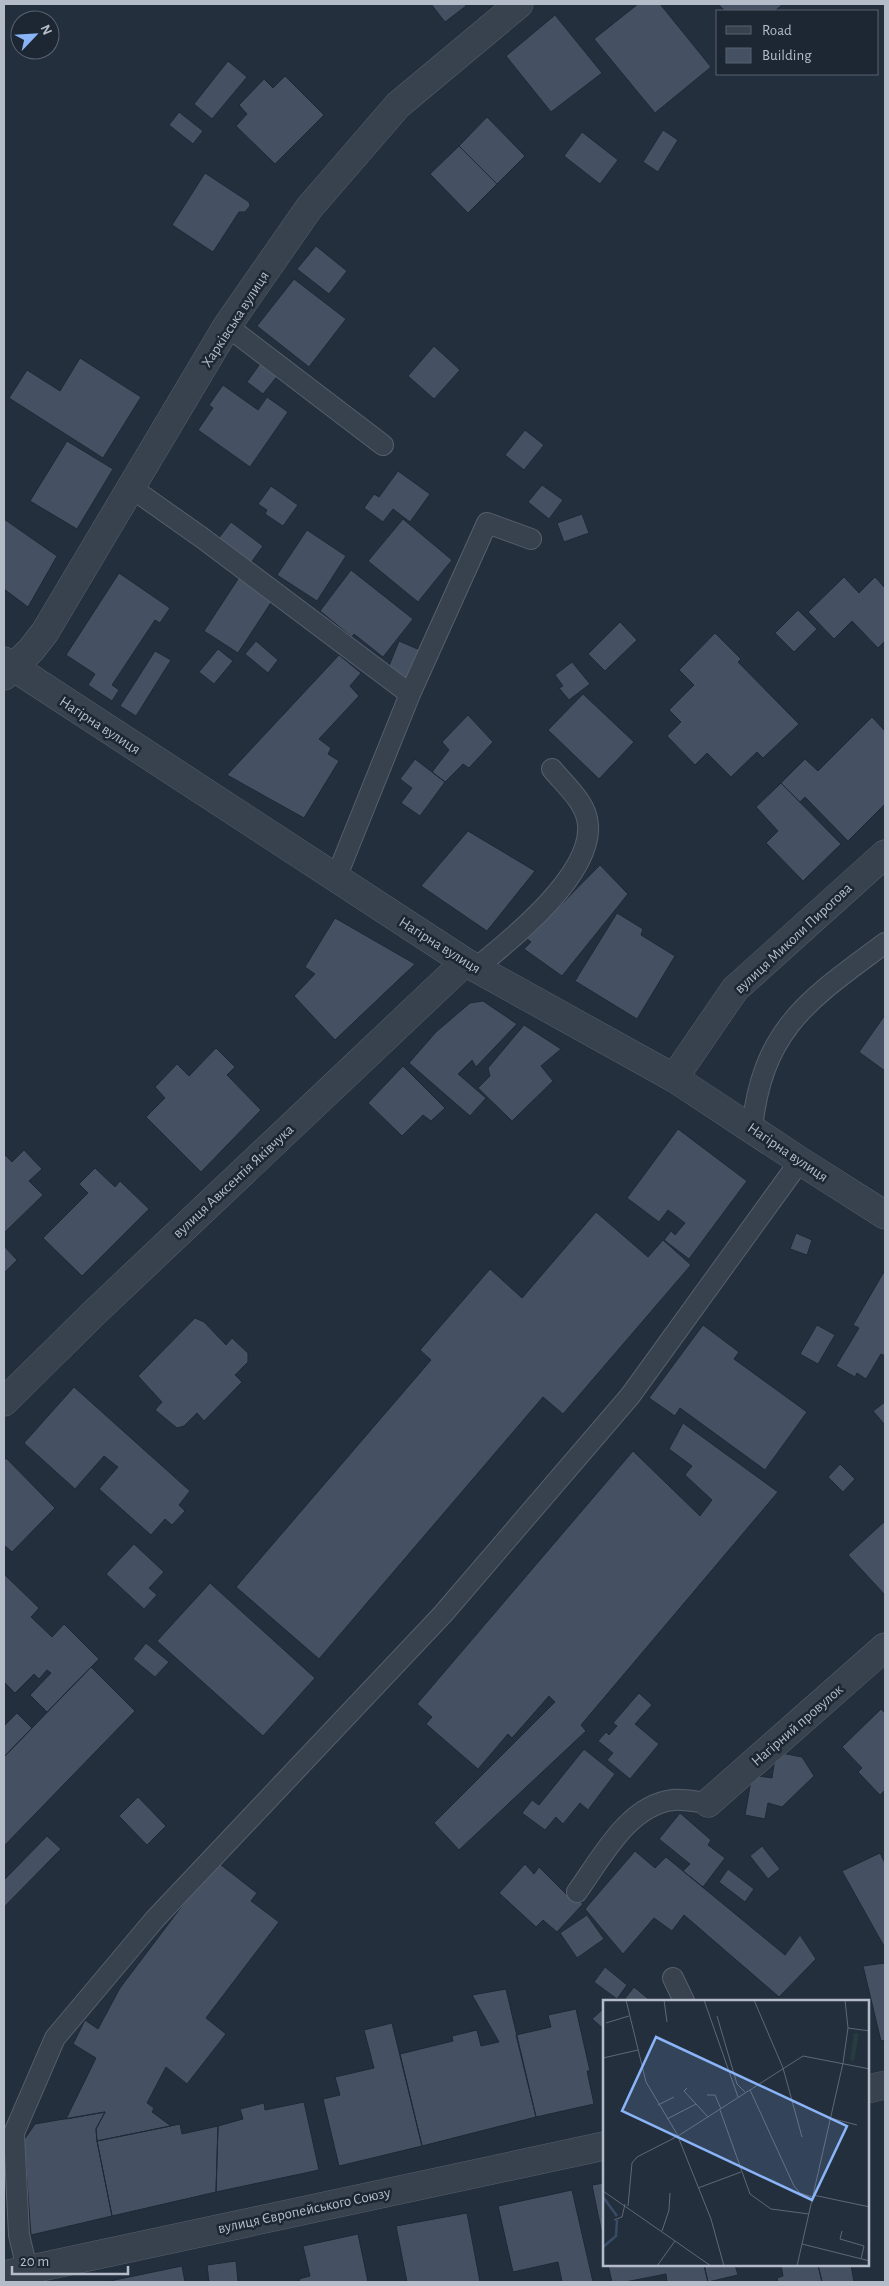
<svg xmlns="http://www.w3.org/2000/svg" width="889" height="2286" font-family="'Alegreya Sans',sans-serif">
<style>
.building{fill:#455162;stroke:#1f2835}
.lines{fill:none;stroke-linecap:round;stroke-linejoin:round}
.service-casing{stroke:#565f6c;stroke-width:22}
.minor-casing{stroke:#565f6c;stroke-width:29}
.service{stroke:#38414e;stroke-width:20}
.minor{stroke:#38414e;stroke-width:28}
.labels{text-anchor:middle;stroke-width:5;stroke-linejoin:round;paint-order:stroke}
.street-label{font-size:15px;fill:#b4bcc9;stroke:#1d2633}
.inset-river{fill:none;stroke:#394c67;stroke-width:2.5}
.inset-road{fill:none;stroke:#5e6776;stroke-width:1}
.view{fill:#8ab4f8;fill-opacity:0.15;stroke:#8ab4f8;stroke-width:2.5}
.inset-edge{fill:none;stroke:#b4bcc9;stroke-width:2.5}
</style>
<rect width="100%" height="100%" fill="#242f3e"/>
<path class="building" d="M 431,4 L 465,4 L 466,6 L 445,22 Z
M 638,4 L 660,4 L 711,67 L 655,113 L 594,39 Z
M 718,4 L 783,4 L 775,11 L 725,11 Z
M 555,15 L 602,73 L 551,112 L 506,56 Z
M 228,61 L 247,77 L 212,119 L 194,104 Z
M 285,76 L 324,115 L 275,164 L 236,126 L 247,114 L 239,105 L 264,79 L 273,88 Z
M 179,112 L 203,131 L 193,144 L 169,125 Z
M 487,117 L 525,156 L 497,184 L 459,146 Z
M 663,130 L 678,140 L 658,172 L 643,162 Z
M 582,132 L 618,160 L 600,184 L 564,156 Z
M 459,146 L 497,184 L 468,213 L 430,174 Z
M 205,173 L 249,202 L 250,206 L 245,212 L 239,212 L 213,252 L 172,225 Z
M 316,246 L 347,271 L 329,294 L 297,269 Z
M 294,279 L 346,319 L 309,367 L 257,326 Z
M 434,346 L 460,370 L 434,399 L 408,376 Z
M 80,358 L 141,397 L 103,458 L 9,398 L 27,370 L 60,391 Z
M 262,361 L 279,374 L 263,394 L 247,382 Z
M 223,385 L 258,410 L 267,397 L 288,412 L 250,467 L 198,430 L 213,408 L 209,405 Z
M 525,430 L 544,445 L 524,470 L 505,455 Z
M 67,441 L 113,469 L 77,529 L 30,501 Z
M 398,471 L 430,494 L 410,522 L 393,509 L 383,522 L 364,508 L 374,494 L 379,497 Z
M 542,485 L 563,500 L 549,519 L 528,502 Z
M 271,486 L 298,505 L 283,526 L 265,514 L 267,510 L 258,504 Z
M 582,514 L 589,533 L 564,542 L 557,523 Z
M 4,519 L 57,556 L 28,607 L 4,589 Z
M 403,519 L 452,560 L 418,602 L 368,561 Z
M 231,522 L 263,546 L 248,567 L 215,543 Z
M 307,530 L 346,556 L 317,601 L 277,575 Z
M 351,570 L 413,619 L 383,657 L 354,634 L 352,637 L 320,611 Z
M 119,573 L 170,608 L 160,623 L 155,620 L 112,685 L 119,690 L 112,701 L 88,685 L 95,674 L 66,655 Z
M 240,576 L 274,598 L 238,653 L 204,631 Z
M 844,577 L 859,593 L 875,577 L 885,588 L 885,641 L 878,648 L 852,621 L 834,639 L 808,612 Z
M 798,610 L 817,629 L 794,652 L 775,633 Z
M 620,622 L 637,640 L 605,671 L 588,654 Z
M 715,633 L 741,659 L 738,662 L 799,724 L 763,758 L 757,752 L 731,777 L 707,753 L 695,765 L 667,736 L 681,722 L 669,710 L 694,685 L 679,670 Z
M 256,641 L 278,660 L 268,673 L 245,654 Z
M 399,641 L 420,650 L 408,680 L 387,671 Z
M 218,649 L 233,661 L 214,684 L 199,672 Z
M 155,651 L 171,660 L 136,716 L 120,706 Z
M 339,655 L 361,673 L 350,686 L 359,696 L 319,739 L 331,748 L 328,754 L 339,761 L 304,818 L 227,775 Z
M 572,662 L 590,684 L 569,700 L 559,688 L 563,686 L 555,675 Z
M 583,694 L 634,742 L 599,779 L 548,730 Z
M 468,715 L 493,742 L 469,768 L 463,764 L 445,782 L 432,772 L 449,750 L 442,742 Z
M 872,717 L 885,731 L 885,804 L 848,841 L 805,797 L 800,802 L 781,783 L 805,759 L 818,771 Z
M 415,759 L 445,782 L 420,816 L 401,803 L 412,788 L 400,779 Z
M 781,783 L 841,844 L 803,881 L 766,843 L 778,831 L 756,807 Z
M 468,831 L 535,871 L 487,931 L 421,886 Z
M 600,865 L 628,894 L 562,976 L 524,949 L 531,942 L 527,939 Z
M 617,913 L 643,929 L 641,935 L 675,956 L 637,1019 L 575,981 Z
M 335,918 L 415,964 L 335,1040 L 294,996 L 315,974 L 305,967 Z
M 483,1001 L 517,1024 L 476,1067 L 472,1060 L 458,1074 L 486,1098 L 470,1116 L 409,1063 L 436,1032 L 470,1003 Z
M 885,1015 L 885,1071 L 859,1052 Z
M 524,1025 L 561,1049 L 541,1066 L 553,1081 L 512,1121 L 478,1088 L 490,1076 L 488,1068 Z
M 216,1048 L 235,1067 L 227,1075 L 261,1110 L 201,1172 L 146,1117 L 165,1098 L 155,1087 L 177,1064 L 189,1076 Z
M 403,1066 L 445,1108 L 431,1121 L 423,1115 L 402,1136 L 368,1103 Z
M 678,1129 L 747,1181 L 689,1259 L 664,1240 L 671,1231 L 675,1235 L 685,1223 L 668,1210 L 659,1222 L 627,1198 Z
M 24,1150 L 42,1169 L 29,1181 L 43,1195 L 4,1233 L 4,1154 L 12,1162 Z
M 95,1168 L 115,1187 L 120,1181 L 149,1209 L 82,1276 L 43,1238 L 88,1193 L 79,1184 Z
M 596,1212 L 648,1257 L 663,1240 L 691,1265 L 563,1414 L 543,1397 L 319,1659 L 236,1587 L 431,1360 L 420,1350 L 490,1269 L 522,1298 Z
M 796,1233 L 812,1240 L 807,1255 L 790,1249 Z
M 4,1246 L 17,1260 L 4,1273 Z
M 885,1270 L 885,1356 L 881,1354 L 866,1379 L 857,1373 L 855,1377 L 836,1366 L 859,1328 L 853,1325 Z
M 195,1318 L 204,1322 L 226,1345 L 232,1338 L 248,1353 L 248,1362 L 235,1375 L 242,1382 L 204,1421 L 197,1413 L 184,1426 L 177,1428 L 155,1410 L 162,1402 L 138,1376 Z
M 703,1325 L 739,1352 L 734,1359 L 807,1412 L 765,1470 L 680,1408 L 675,1416 L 649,1398 Z
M 817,1325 L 835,1335 L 818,1364 L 800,1354 Z
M 74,1387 L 190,1491 L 179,1505 L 185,1511 L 172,1525 L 165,1519 L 151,1535 L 99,1489 L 118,1467 L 104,1456 L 75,1489 L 24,1443 Z
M 885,1402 L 885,1425 L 873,1411 Z
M 683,1423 L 778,1492 L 581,1725 L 586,1731 L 459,1850 L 434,1823 L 555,1702 L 549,1696 L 512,1738 L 508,1734 L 478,1769 L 426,1724 L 432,1717 L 417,1704 L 633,1451 L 700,1516 L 712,1500 L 685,1475 L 692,1466 L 669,1449 Z
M 6,1458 L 55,1508 L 12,1552 L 4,1545 L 4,1461 Z
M 840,1464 L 855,1479 L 843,1492 L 828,1477 Z
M 885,1521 L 885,1595 L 848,1555 Z
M 134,1544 L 164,1572 L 149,1588 L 157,1595 L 144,1609 L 106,1574 Z
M 4,1574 L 39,1608 L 31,1617 L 52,1637 L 64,1624 L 99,1659 L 47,1712 L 30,1695 L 51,1673 L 47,1670 L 39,1679 L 34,1674 L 15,1693 L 4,1682 Z
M 210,1583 L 315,1678 L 263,1736 L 157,1641 Z
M 146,1643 L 169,1662 L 155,1677 L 133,1659 Z
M 91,1667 L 135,1711 L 4,1846 L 4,1757 Z
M 639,1693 L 652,1705 L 635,1724 L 659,1744 L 630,1779 L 607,1760 L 613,1753 L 598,1741 L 606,1732 L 609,1735 L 617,1726 L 613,1723 Z
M 881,1709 L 885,1713 L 885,1790 L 880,1795 L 858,1772 L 862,1768 L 842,1747 Z
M 17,1713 L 32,1728 L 4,1757 L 4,1726 Z
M 584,1749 L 615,1774 L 588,1810 L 580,1803 L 563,1824 L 556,1817 L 545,1830 L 522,1813 L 532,1800 L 539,1805 Z
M 776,1752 L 802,1757 L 814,1776 L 782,1807 L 768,1803 L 765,1819 L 745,1815 L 752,1775 L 772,1778 Z
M 138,1797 L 166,1826 L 147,1845 L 119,1816 Z
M 680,1813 L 711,1840 L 708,1845 L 725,1858 L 703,1887 L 683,1871 L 690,1864 L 659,1839 Z
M 47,1836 L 61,1849 L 4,1907 L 4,1880 Z
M 762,1846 L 780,1869 L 768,1879 L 750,1856 Z
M 635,1851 L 655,1868 L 666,1857 L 785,1955 L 800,1935 L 816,1959 L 779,1997 L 684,1915 L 672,1931 L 654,1918 L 623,1954 L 585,1909 Z
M 880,1853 L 885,1863 L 885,1948 L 842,1871 Z
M 216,1861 L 257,1893 L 251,1901 L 279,1922 L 206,2018 L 226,2034 L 187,2084 L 166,2067 L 147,2103 L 154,2108 L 152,2112 L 171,2126 L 97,2141 L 96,2129 L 105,2112 L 66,2119 L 96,2058 L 73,2044 L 85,2020 L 98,2029 L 120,1988 Z
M 525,1864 L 534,1874 L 539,1867 L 567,1895 L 570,1891 L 583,1904 L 557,1932 L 543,1920 L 536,1927 L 499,1893 Z
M 728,1869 L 754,1889 L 745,1902 L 719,1882 Z
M 587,1915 L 604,1939 L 577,1958 L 560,1933 Z
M 885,1963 L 885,2040 L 881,2041 L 863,1966 Z
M 605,1967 L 627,1985 L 617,1999 L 594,1982 Z
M 634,1987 L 651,2001 L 623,2001 Z
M 506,1989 L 536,2117 L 422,2146 L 400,2054 L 453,2041 L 452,2036 L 477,2030 L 481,2046 L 499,2042 L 472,1995 Z
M 604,2008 L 604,2029 L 592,2019 Z
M 576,2009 L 590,2071 L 587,2071 L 594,2104 L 536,2117 L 516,2035 L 551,2027 L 548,2015 Z
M 392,2023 L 422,2146 L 339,2166 L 323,2099 L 340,2095 L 335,2077 L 374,2068 L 364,2030 Z
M 304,2102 L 319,2170 L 216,2192 L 218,2126 L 243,2119 L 240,2109 L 264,2103 L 265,2110 Z
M 105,2112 L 96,2129 L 97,2141 L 112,2216 L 31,2235 L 24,2140 L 35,2124 Z
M 180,2124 L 182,2134 L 218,2126 L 216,2192 L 112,2216 L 97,2141 Z
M 604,2183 L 604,2244 L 592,2185 Z
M 572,2190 L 593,2282 L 562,2282 L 558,2262 L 513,2272 L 498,2206 Z
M 467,2213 L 480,2282 L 407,2282 L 396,2226 Z
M 358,2234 L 368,2282 L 300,2282 L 299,2279 L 310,2276 L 303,2246 Z
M 236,2261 L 238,2282 L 209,2282 L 207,2265 Z
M 608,2265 L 704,2265 L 708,2282 L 667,2282 L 666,2274 L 625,2282 L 612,2282 Z
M 704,2265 L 735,2265 L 738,2275 L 708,2282 Z
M 781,2265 L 818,2265 L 822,2282 L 778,2282 L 777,2278 L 783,2276 Z
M 818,2265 L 851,2265 L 854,2282 L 822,2282 Z
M 182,2266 L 185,2282 L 111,2282 L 110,2281 Z"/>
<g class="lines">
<defs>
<path id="service" d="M 227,326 L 383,445
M 130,487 L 201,537 L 410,694 L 336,878
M 410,694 L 487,523 L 531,539
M 476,968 C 512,939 592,875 588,825 C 587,803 565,785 552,769
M 752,1128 C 763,1027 810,999 885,943
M 577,1892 C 601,1859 628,1805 673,1800 C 684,1799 697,1802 708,1803
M 673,1978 L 684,2001
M 27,2269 L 19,2235 L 14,2133 L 55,2038 L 155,1919 L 443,1614 L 630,1396 L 800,1161"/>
<path id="minor" d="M 4,661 L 465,962 L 674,1078 L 800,1161 L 885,1215
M 4,676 L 31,650 L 45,632 L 227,326 L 309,208 L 398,105 L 519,4
M 674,1078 L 735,989 L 885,854
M 4,1402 L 93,1314 L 465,962
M 708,1803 L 885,1647
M 868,2089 L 885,2085
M 4,2275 L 604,2146"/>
</defs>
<use href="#service" class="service-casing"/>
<use href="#minor" class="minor-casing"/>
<use href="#service" class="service"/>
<use href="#minor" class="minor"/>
</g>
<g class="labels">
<g class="street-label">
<text transform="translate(235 319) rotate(-57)" y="5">Харківська вулиця</text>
<text transform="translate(100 725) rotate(33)" y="5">Нагірна вулиця</text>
<text transform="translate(793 938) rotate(-43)" y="5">вулиця Миколи Пирогова</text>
<text transform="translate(440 945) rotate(32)" y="5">Нагірна вулиця</text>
<text transform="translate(788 1152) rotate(34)" y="5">Нагірна вулиця</text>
<text transform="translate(233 1181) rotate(-43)" y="5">вулиця Авксентія Яківчука</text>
<text transform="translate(797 1725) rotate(-41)" y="5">Нагірний провулок</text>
<text transform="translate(304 2210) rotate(-12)" y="5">вулиця Європейського Союзу</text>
</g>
</g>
<g transform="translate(603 2000)">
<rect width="266" height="266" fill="#242f3e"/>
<path d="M 251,33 L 256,34 L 251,61 L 247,60 Z" fill="#263c3f"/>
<path class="inset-river" d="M 0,197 L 14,216M 0,247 L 13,236 L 14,220"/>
<path class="inset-road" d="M 23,0 L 43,82 L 74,134 L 108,219 L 121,266M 61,0 L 64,22M 101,0 L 135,97M 151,0 L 180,68 L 199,137M 114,16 L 134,84 L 142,92M 3,23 L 26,16M 245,28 L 267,31M 0,58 L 35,50M 84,88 L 81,91 L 93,104M 147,90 L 191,186 L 197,193 L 209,197M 104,95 L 112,95 L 118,109M 55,105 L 71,97M 117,110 L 147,194 L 168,209 L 206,214M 227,118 L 254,125M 64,119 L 93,104 L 105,117M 95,188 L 138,172M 0,191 L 108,266M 210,195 L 267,207M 25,206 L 29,163 L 34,157 L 75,136 L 200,56 L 267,69M 11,220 L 19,217 L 22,204M 59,231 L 66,210 L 67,193M 239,231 L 237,239 L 261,246 L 258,259M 199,244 L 267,261M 54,266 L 72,241M 194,266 L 240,63 L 245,28 L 242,0"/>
<path class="view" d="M 53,37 L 244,126 L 209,200 L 19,111 Z"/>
<rect width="266" height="266" class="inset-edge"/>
</g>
<rect width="889" height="2286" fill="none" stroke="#b4bcc9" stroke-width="10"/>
<rect x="716" y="10" width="162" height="65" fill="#1d2633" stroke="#59626f"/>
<rect x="726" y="26" width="25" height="8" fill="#38414e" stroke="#59626f"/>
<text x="762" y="35" font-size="15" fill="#b4bcc9">Road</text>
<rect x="726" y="48" width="25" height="15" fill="#455162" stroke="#59626f"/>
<text x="762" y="60" font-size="15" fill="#b4bcc9">Building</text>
<g transform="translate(35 35) rotate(65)"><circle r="24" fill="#1d2633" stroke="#59626f"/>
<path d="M0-4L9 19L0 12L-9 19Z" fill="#8ab4f8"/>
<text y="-8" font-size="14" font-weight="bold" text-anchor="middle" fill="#b4bcc9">N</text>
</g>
<path d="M12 2266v8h116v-8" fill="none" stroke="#b4bcc9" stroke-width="2.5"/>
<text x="20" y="2266" font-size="15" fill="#b4bcc9" stroke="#1d2633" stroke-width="4" paint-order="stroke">20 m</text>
</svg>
